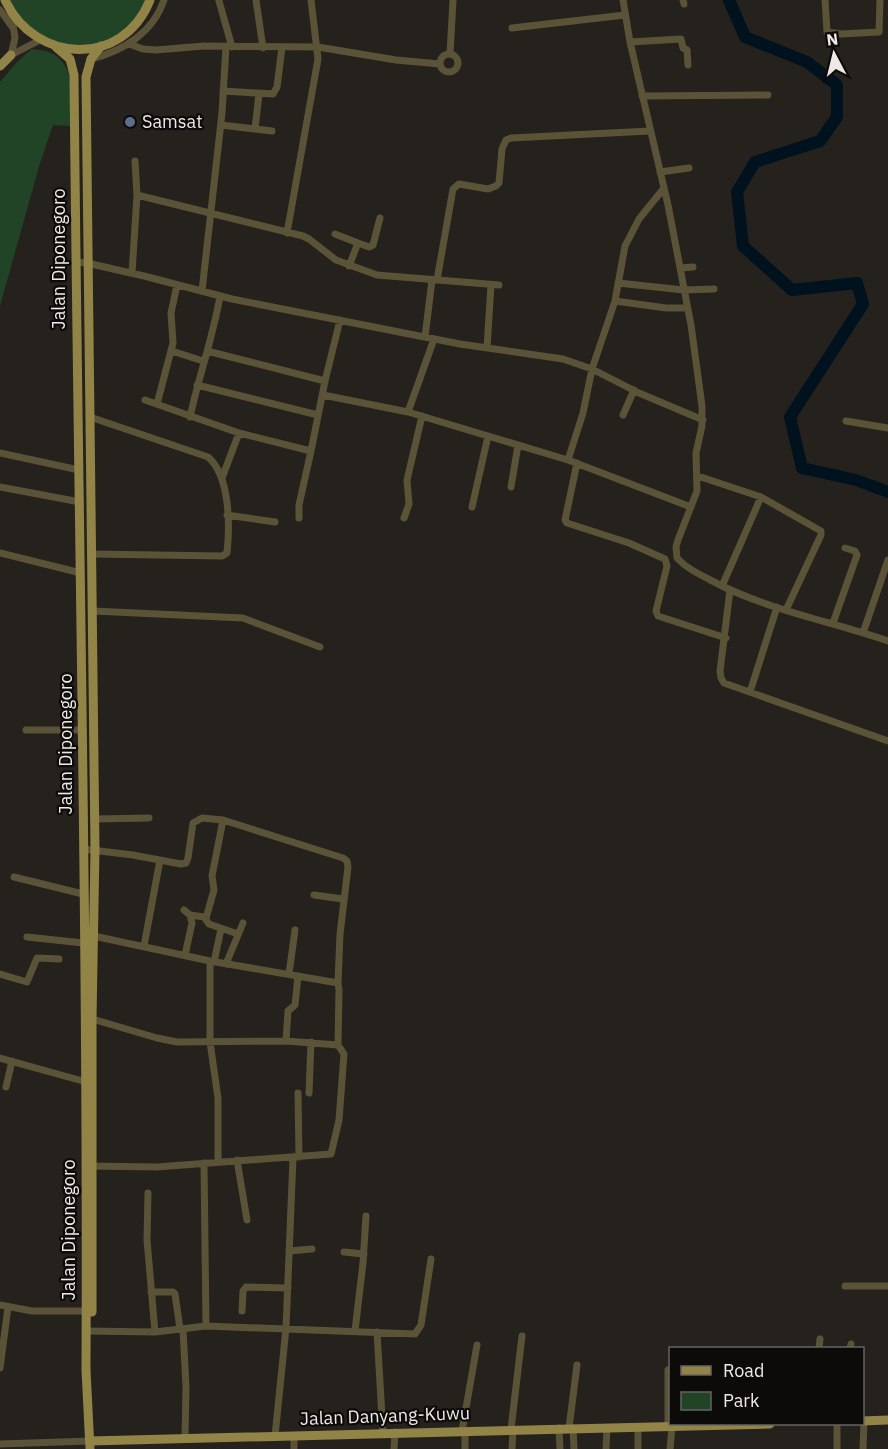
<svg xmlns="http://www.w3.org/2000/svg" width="888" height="1449" font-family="'IBM Plex Sans',sans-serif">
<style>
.green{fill:#214427}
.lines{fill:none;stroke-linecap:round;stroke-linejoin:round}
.river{stroke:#00121d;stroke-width:12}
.minor{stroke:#5a5337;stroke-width:7}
.major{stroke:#928347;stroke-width:9}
.service-dot{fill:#5c6f8a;stroke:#0d0b09;stroke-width:2}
.labels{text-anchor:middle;stroke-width:4.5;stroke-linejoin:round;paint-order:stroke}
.poi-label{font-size:18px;fill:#ece9e6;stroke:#0d0b09;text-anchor:start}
.street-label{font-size:18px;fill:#ece9e6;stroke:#0d0b09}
</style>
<rect width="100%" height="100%" fill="#25211d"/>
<path class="green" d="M 5,0 L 150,0 L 123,35 L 82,50 L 40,40 Z
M 32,49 C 38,50 46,50 51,53 C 76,64 74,103 70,126 L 53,125 L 40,163 L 0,306 L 0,82 L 18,61 Z"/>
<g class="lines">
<path class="river" d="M 729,0 L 745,37 L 807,62 L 837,85 L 837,117 L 820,141 L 755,162 L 737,192 L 743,246 L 792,290 L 857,283 L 863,304 L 790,417 L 802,468 L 856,480 L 888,492"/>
<path class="minor" d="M 256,0 L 263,48
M 623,0 L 630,42 L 668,205 L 691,325 L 702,406 L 702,426 L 696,453 L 697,491 L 678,540 L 676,547 L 677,558 C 689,571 706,577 720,585 C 773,611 833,622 888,641
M 683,0 L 684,4
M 825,0 L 827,32 L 841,34 L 879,32 L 880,0
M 219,1 L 232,47
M 0,10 L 13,28
M 512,28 L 625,15
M 630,42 L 681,39 L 683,48 L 687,50 L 688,65
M 129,44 L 143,49 L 156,50 L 204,46 L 318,47 L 396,60 L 440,64
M440 63a9 9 0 1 1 18 0a9 9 0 1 1-18 0Z
M 450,54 L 453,0
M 11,55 L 15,38 L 11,12
M 11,55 L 40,40
M 91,59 C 123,51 153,33 164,0
M 223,91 L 273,94 L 277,87 L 282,47
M 642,96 L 768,95
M 221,125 L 272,131
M 255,129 L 259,94
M 135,161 L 137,195 L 303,236 L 309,239 L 336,260 L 377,275 L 499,285
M 660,172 L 689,168
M 287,233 L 318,59 L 311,0
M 335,234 L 358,243
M 76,262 L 87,263 L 144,276 L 232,299 L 460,344 L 563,359 L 592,369 L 639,393 L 703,420
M 349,266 L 358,243 L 369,247 L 373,245 L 380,218
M 680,268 L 693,267
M 132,273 L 137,195
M 437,280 L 453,189 L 459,184 L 488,189 L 496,186 L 499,183 L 502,149 L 506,140 L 511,138 L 650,131
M 618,283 L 684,290 L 714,289
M 202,291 L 222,113 L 226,47
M 615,301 L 666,308 L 687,308
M 425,337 L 432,280
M 487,348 L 491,285
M 172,351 L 203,361
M 207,351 L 325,381 L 311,451
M 325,381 L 340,320
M 197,385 L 318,415
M 323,395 L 408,412 L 568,460 L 691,507
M 145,400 L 239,433
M 157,404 L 173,343 L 171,313 L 177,285
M 408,412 L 434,339
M 623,415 L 634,390
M 90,417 L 208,457 C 230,476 230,525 227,553 L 222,556 L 92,554
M 190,417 C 199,376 213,337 220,296
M 846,421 L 888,428
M 0,453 L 79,470
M 568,460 L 583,413 L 592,369 L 615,301 L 625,246 L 639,219 L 664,188
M 577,463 L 565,520 L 567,523 L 629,543 L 665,559 L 667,566 L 656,611 L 658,616 L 726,638
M 698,476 L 761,497 L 821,531 L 821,535 L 786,610
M 222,478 L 239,433 L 311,451 L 299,505 L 299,518
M 0,487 L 80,502
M 511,487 L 518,445
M 472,507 L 488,436
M 227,515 L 275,522
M 404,518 L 409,504 L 407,480 L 422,416
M 0,553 L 81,573
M 722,586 L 761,497
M 730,590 L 720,671 L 721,678 L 724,683 L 888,741
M 93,611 L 243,618 L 320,647
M 833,623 L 857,555 L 855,551 L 845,548
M 863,633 L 888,560
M 750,692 L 777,607
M 26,730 L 82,730
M 95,819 L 149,818
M 83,849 L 133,855 L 181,864 L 186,863 L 188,858 L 193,823 L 202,818 L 223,820 L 343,858 L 347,861 L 348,867 L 340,934 L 338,983
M 14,877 L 83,894
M 314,895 L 343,899
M 184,910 L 190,915 L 192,923 L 185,955
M 190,915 L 204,917 L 209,924 L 238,934
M 206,918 L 214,890 L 212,876 L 223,820
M 89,935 L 210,961 L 338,983 L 339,990 L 338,1045 L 286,1041 L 177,1042 L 157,1038 L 92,1019
M 27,937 L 83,943
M 144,946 L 160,860
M 210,961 L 210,1042 L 218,1098 L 218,1161
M 214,962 L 221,929
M 226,964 L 243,923
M 0,974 L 27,982 L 37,958 L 59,959
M 289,974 L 295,930
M 286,1041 L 288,1011 L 295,1005 L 298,976
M 0,1058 L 90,1083
M 6,1087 L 12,1061
M 298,1093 L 299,1157
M 309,1093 L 311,1042
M 237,1160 L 247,1220
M 204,1163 L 206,1326
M 88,1166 L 157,1167 L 331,1154 L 339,1120 L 344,1054 L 338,1045
M 148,1193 L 147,1240 L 155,1332
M 289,1251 L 312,1249
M 344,1252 L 364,1254
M 845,1286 L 888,1286
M 151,1292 L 173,1292 L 175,1294 L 180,1329
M 0,1305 L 32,1311 L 86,1311
M 242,1311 L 243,1291 L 246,1287 L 288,1288
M 183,1329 L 186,1387 L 185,1438
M 86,1331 L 155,1332 L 206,1326 L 415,1334 L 421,1325 L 431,1259
M 355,1331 L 363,1263 L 366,1216
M 377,1332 L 383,1434
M 819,1348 L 820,1339
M 850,1348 L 851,1344
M 0,1368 L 8,1307
M 668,1370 L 668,1427
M 638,1427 L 638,1449
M 559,1428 L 560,1449
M 569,1428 L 577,1365
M 573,1428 L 574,1449
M 511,1429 L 522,1336
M 462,1431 L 477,1345
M 465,1431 L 465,1449
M 275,1436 L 286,1328 L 293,1158
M 294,1436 L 294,1449
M 0,1444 L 90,1441
M 394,1449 L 395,1432
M 512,1449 L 513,1429
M 606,1449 L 607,1428
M 670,1449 L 672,1427
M 837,1449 L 837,1424
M 863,1449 L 864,1421"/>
<path class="major" d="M 5,0 C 35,64 123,68 150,0
M 56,47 L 70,59 L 74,75 C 78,507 88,938 86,1370 L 90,1449
M 0,66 L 11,55
M 92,1312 L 92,1019 L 95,849 L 86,77 L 91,59 L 101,46
M 862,1421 L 888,1420
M 90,1441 L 770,1424"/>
</g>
<circle class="service-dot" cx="130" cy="122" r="6"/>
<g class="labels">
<g class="poi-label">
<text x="142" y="128">Samsat</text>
</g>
<g class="street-label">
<text transform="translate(59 259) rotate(-90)" y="6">Jalan Diponegoro</text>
<text transform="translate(66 744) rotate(-90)" y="6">Jalan Diponegoro</text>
<text transform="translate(69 1230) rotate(-90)" y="6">Jalan Diponegoro</text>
<text transform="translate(385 1416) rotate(-2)" y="6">Jalan Danyang-Kuwu</text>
</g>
</g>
<rect x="669" y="1347" width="195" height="78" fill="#0d0b09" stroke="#666461" stroke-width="1.5"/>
<rect x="681" y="1366" width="30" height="9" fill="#928347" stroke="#666461" stroke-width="1.5"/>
<text x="723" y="1377" font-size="18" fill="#ece9e6">Road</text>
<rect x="681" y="1392" width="30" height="18" fill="#214427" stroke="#666461" stroke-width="1.5"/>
<text x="723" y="1407" font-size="18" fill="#ece9e6">Park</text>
<g transform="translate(834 54) rotate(353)" stroke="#0d0b09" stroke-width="4.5" paint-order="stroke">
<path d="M0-4.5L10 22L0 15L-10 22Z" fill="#ece9e6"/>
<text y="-9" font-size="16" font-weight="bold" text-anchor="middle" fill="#ece9e6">N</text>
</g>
</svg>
